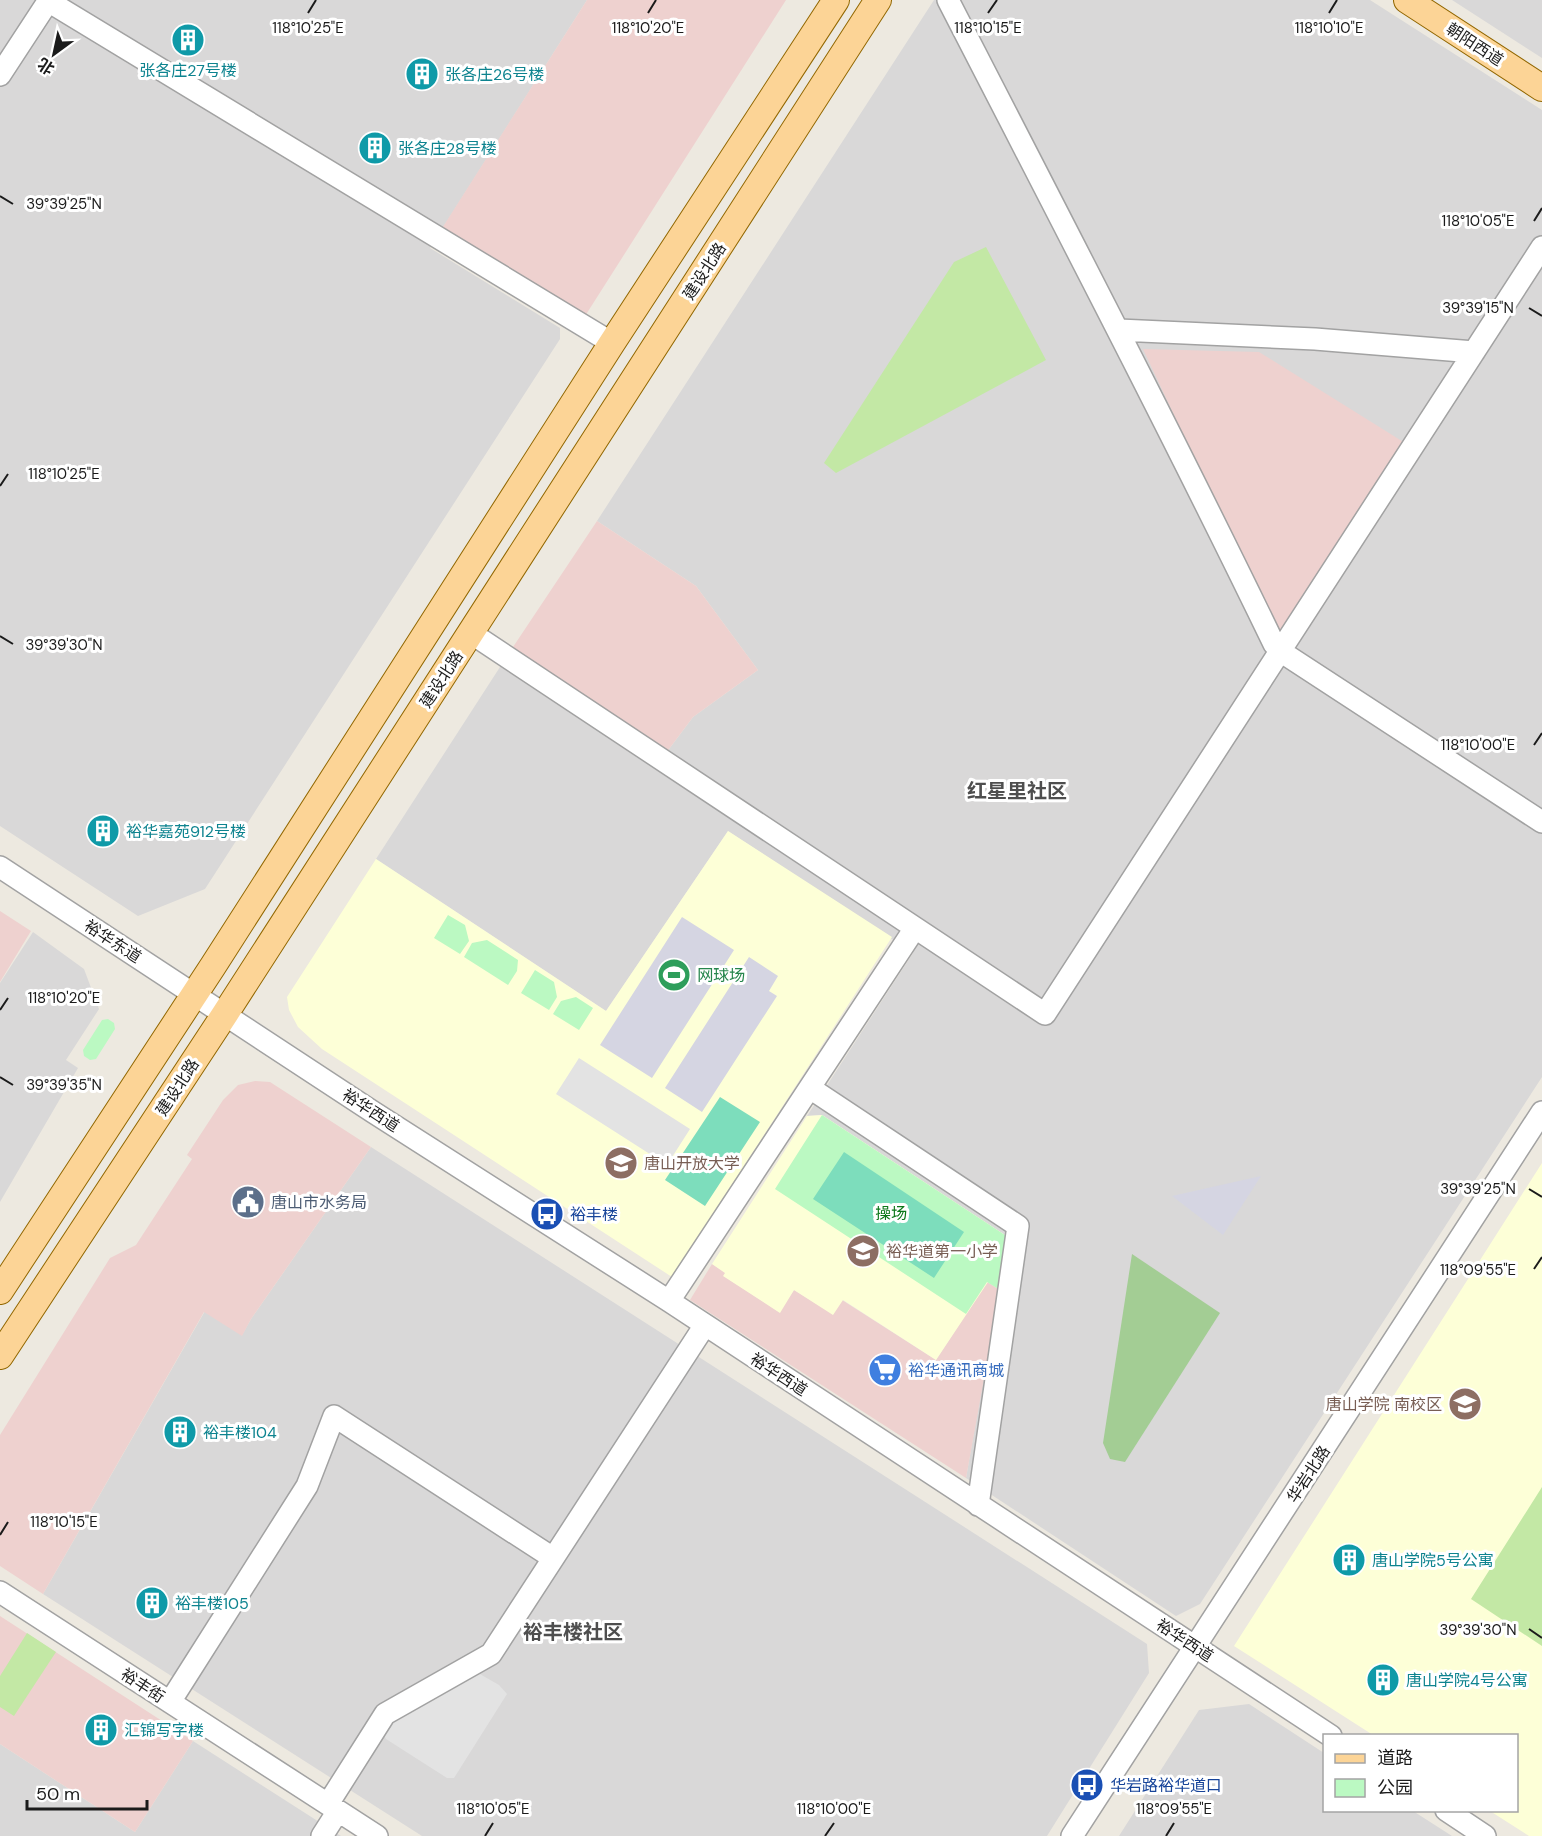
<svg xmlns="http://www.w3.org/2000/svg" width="1542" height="1836" font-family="'DM Sans','Noto Sans SC',sans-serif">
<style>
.residential{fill:#d9d8d8}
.commercial{fill:#eed1cf}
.education{fill:#fdffd7}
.grass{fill:#c3e8a5}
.forest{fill:#a3cd94}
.park{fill:#bbf9c2}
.pitch{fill:#7dddbc}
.parking{fill:#e3e3e3}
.plaza{fill:#d5d5e2}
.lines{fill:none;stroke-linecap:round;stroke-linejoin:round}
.minor-casing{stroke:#a2a2a2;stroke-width:24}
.major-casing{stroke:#926700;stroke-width:28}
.minor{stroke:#fff;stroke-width:21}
.major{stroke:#fcd496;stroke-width:26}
.ticks{fill:none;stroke:#1b1b1b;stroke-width:2}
.labels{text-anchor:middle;stroke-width:6;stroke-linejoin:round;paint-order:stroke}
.street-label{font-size:16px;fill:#1b1b1b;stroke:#fff}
.culture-label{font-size:16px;fill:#0d838f;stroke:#fff;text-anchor:start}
.leisure-label{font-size:16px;fill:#27864d;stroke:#fff;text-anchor:start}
.education-label{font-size:16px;fill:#785e54;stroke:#fff;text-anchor:start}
.service-label{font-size:16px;fill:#4e5e75;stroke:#fff;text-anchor:start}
.park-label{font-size:16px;fill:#0b7718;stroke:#fff}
.transit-label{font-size:16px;fill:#164399;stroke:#fff;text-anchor:start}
.shop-label{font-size:16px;fill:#366cbe;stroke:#fff;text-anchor:start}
.quarter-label{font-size:20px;font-weight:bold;fill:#4e4e4e;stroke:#fff}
.ticks-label{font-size:15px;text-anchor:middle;fill:#1b1b1b;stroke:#fff;stroke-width:6;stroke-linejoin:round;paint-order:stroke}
</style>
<rect width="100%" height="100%" fill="#ede9e0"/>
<path class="residential" d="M 0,0 L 587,0 L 430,248 L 560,328 L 560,339 L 205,889 L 138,916 L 0,826 Z
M 934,0 L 1370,0 L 1542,110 L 1542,1077 L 1200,1604 L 1176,1616 L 966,1478 L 1008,1237 L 822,1115 L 807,1116 L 913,953 L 728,831 L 606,1011 L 376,859 L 511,650 L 666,753 L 693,717 L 758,670 L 696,586 L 597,521 Z
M 1452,0 L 1542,0 L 1542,58 Z
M 33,932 L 84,969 L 99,1009 L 66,1060 L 78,1068 L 0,1202 L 0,983 Z
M 371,1147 L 1147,1644 L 1149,1673 L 1047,1836 L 422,1836 L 43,1594 L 205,1311 L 242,1335 L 251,1319 Z
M 1249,1704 L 1324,1753 L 1324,1810 L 1413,1811 L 1452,1836 L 1119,1836 L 1199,1710 Z
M 193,1741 L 341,1836 L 0,1836 L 0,1744 L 135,1832 Z"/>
<path class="commercial" d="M 587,0 L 786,0 L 580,324 L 439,233 Z
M 1143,349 L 1259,352 L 1405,443 L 1277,635 Z
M 597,521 L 696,586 L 758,670 L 693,717 L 666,753 L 511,650 Z
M 0,911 L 31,931 L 0,982 Z
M 255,1081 L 270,1082 L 371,1147 L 251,1319 L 242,1336 L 204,1312 L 43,1594 L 0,1566 L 0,1435 L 110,1258 L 136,1245 L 192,1159 L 187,1155 L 223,1100 L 238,1085 Z
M 712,1264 L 726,1273 L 724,1276 L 779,1312 L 794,1290 L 833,1314 L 842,1300 L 936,1360 L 987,1282 L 1000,1290 L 966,1478 L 690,1300 Z
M 0,1616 L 193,1741 L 135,1832 L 0,1744 Z"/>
<path class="education" d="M 728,831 L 892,937 L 672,1277 L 322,1049 L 298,1027 L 289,1010 L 287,997 L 376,859 L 606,1011 Z
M 822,1115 L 1008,1237 L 988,1282 L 936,1360 L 843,1300 L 833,1315 L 794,1290 L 780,1313 L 723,1276 L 725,1273 L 712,1264 L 807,1116 Z
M 1542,1163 L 1542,1836 L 1529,1836 L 1490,1811 L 1516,1810 L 1516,1736 L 1373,1735 L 1234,1646 Z"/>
<path class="grass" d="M 986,247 L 1046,360 L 836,473 L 824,463 L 954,262 Z
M 1542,1487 L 1542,1646 L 1471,1599 Z
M 27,1633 L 56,1652 L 14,1716 L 0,1707 L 0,1676 Z"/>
<path class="forest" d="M 1132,1254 L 1220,1313 L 1125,1462 L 1110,1459 L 1103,1443 Z"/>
<path class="park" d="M 448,915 L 465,925 L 469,941 L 460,954 L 434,938 Z
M 487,940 L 518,960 L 517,971 L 508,985 L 464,957 L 472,943 Z
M 535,970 L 554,982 L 557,997 L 549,1010 L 521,993 Z
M 576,997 L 593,1008 L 579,1030 L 553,1014 L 561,1001 Z
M 108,1019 L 114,1023 L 115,1029 L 96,1059 L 90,1060 L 84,1056 L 83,1050 L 102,1020 Z
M 822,1115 L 1008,1237 L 1000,1290 L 987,1282 L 966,1314 L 775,1189 Z"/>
<path class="pitch" d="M 720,1097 L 760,1122 L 705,1206 L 665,1180 Z
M 844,1152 L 964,1232 L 934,1278 L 813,1199 Z"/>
<path class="parking" d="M 579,1058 L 690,1129 L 667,1165 L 556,1094 Z
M 478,1673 L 499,1685 L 507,1694 L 454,1778 L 447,1778 L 386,1739 L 381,1729 L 390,1715 Z"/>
<path class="plaza" d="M 682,917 L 734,950 L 652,1078 L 600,1045 Z
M 749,957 L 778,976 L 769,991 L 777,996 L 702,1112 L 665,1088 Z
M 1261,1176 L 1223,1235 L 1172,1196 Z"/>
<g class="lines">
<defs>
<path id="minor" d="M 948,0 C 1058,214 1169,427 1274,644 L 1280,651 L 1542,822
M 48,1 L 612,343
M 0,75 L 49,0
M 1119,330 L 1315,339 L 1474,352
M 471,633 L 1045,1014 L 1542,247
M 0,867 L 373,1112 L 669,1301 L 1331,1736
M 810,1088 L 1018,1226 L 978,1505
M 669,1301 L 915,928
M 0,1592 L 377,1836
M 170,1702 L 307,1486 L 334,1416 L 553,1558
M 328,1804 L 385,1714 L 491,1654 L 705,1325
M 1446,1810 L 1485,1836
M 322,1836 L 338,1811
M 1072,1836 L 1542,1112"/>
<path id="major" d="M 1407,0 L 1542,88
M 0,1291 L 213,966 L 612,343 L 836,0
M 0,1356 L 225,1014 L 878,0"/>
</defs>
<use href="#minor" class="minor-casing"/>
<use href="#major" class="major-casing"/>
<use href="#minor" class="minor"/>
<use href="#major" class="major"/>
</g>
<path class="ticks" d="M 308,13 L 316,0M 648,13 L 656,0M 988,13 L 997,0M 1329,13 L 1337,0M 0,196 L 13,204M 1534,221 L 1542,208M 1529,308 L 1542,316M 0,486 L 8,474M 0,636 L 13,644M 1534,745 L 1542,733M 0,1010 L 8,998M 0,1077 L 13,1085M 1529,1189 L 1542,1197M 1534,1269 L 1542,1257M 0,1535 L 8,1522M 1529,1629 L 1542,1638M 485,1836 L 493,1823M 825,1836 L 834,1823M 1166,1836 L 1174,1823"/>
<defs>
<symbol id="building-disc" viewBox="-11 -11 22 22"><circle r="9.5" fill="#0f9aa8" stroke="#fff"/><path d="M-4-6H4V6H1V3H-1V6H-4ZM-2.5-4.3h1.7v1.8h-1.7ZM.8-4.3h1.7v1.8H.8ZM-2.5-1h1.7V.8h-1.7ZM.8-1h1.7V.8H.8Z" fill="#fff"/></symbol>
<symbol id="stadium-disc" viewBox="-11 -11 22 22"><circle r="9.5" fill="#2e9e5b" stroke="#fff"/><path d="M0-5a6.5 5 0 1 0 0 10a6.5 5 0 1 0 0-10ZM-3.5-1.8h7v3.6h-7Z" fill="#fff"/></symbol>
<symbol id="university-disc" viewBox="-11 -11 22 22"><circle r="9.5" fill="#8d6e63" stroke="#fff"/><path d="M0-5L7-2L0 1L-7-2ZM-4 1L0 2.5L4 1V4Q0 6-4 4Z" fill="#fff"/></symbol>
<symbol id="civic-disc" viewBox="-11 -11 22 22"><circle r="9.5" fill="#5c6f8a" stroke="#fff"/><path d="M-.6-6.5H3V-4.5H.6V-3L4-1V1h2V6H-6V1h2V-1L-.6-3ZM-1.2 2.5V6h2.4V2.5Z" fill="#fff"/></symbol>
<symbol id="bus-disc" viewBox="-11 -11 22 22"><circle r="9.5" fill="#1a4fb4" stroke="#fff"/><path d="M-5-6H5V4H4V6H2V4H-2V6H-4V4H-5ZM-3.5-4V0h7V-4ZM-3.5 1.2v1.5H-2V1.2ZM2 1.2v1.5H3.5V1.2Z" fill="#fff"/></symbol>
<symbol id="school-disc" viewBox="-11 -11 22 22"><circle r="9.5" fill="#8d6e63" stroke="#fff"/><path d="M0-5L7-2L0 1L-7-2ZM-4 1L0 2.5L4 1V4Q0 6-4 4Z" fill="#fff"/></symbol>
<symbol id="supermarket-disc" viewBox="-11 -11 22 22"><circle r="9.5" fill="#3f7fe0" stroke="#fff"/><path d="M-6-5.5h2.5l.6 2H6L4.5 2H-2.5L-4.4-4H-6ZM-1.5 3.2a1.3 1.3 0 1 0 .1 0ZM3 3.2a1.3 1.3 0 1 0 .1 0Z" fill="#fff"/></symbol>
</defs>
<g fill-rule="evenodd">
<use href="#building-disc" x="169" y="21" width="38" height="38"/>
<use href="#building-disc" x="403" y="55" width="38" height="38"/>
<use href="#building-disc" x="356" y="129" width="38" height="38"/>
<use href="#building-disc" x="84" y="812" width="38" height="38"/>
<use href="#stadium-disc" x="655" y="956" width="38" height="38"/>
<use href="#university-disc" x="602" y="1144" width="38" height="38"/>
<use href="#civic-disc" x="229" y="1183" width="38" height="38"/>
<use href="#bus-disc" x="528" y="1195" width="38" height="38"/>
<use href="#school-disc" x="844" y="1232" width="38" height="38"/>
<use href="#supermarket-disc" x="866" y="1351" width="38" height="38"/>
<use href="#university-disc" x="1446" y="1385" width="38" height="38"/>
<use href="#building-disc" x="161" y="1413" width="38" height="38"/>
<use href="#building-disc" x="1330" y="1541" width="38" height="38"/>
<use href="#building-disc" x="133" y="1584" width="38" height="38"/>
<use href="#building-disc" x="1364" y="1661" width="38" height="38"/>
<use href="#building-disc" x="82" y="1711" width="38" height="38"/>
<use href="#bus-disc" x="1068" y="1766" width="38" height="38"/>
</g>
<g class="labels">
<g class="street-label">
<text transform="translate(1475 44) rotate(33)" y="6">朝阳西道</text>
<text transform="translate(704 271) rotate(-57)" y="6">建设北路</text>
<text transform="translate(441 679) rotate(-57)" y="6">建设北路</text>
<text transform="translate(113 941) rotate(33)" y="6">裕华东道</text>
<text transform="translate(177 1087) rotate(-57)" y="6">建设北路</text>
<text transform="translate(371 1110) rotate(33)" y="6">裕华西道</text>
<text transform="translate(779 1374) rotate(33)" y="6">裕华西道</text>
<text transform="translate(1308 1474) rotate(-57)" y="6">华岩北路</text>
<text transform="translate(1185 1640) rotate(33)" y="6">裕华西道</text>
<text transform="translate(143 1685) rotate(33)" y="6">裕丰街</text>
</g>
<g class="culture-label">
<text x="188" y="76" text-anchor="middle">张各庄27号楼</text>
<text x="445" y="80">张各庄26号楼</text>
<text x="398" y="154">张各庄28号楼</text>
<text x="126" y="837">裕华嘉苑912号楼</text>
<text x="203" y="1438">裕丰楼104</text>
<text x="1372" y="1566">唐山学院5号公寓</text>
<text x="175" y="1609">裕丰楼105</text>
<text x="1406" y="1686">唐山学院4号公寓</text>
<text x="124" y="1736">汇锦写字楼</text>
</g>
<g class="leisure-label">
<text x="697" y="981">网球场</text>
</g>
<g class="education-label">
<text x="644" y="1169">唐山开放大学</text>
<text x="886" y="1257">裕华道第一小学</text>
<text x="1442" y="1410" text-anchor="end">唐山学院 南校区</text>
</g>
<g class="service-label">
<text x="271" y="1208">唐山市水务局</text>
</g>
<g class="park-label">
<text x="891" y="1219">操场</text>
</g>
<g class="transit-label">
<text x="570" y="1220">裕丰楼</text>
<text x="1110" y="1791">华岩路裕华道口</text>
</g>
<g class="shop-label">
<text x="908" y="1376">裕华通讯商城</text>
</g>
<g class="quarter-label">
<text x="1017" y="798">红星里社区</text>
<text x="573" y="1639">裕丰楼社区</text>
</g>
</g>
<g class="ticks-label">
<text x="648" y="33">118°10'20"E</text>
<text x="1329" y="33">118°10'10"E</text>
<text x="308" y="33">118°10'25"E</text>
<text x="988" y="33">118°10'15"E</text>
<text x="64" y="209">39°39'25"N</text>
<text x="1478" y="226">118°10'05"E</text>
<text x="1478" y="313">39°39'15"N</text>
<text x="64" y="479">118°10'25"E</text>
<text x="64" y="650">39°39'30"N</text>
<text x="1478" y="750">118°10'00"E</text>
<text x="64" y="1003">118°10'20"E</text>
<text x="64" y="1090">39°39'35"N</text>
<text x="1478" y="1194">39°39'25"N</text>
<text x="1478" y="1275">118°09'55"E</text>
<text x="64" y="1527">118°10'15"E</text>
<text x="1478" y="1635">39°39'30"N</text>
<text x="493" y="1814">118°10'05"E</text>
<text x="834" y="1814">118°10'00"E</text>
<text x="1174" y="1814">118°09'55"E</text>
</g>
<rect x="1323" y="1734" width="195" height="78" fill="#ffffff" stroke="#a4a4a4" stroke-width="1.5"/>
<rect x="1335" y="1754" width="30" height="9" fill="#fcd496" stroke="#a4a4a4" stroke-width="1.5"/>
<text x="1377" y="1764" font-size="18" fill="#1b1b1b">道路</text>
<rect x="1335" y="1779" width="30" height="18" fill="#bbf9c2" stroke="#a4a4a4" stroke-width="1.5"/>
<text x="1377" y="1794" font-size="18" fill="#1b1b1b">公园</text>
<g transform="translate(54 54) rotate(213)" stroke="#ffffff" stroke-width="4.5" paint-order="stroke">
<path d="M0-4.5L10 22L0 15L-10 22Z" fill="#1b1b1b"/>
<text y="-9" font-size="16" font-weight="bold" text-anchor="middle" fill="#1b1b1b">北</text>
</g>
<path d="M27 1800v9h120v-9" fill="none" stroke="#1b1b1b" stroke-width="3"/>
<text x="36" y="1800" font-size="18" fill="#1b1b1b" stroke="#ffffff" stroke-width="4.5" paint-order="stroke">50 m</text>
</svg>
